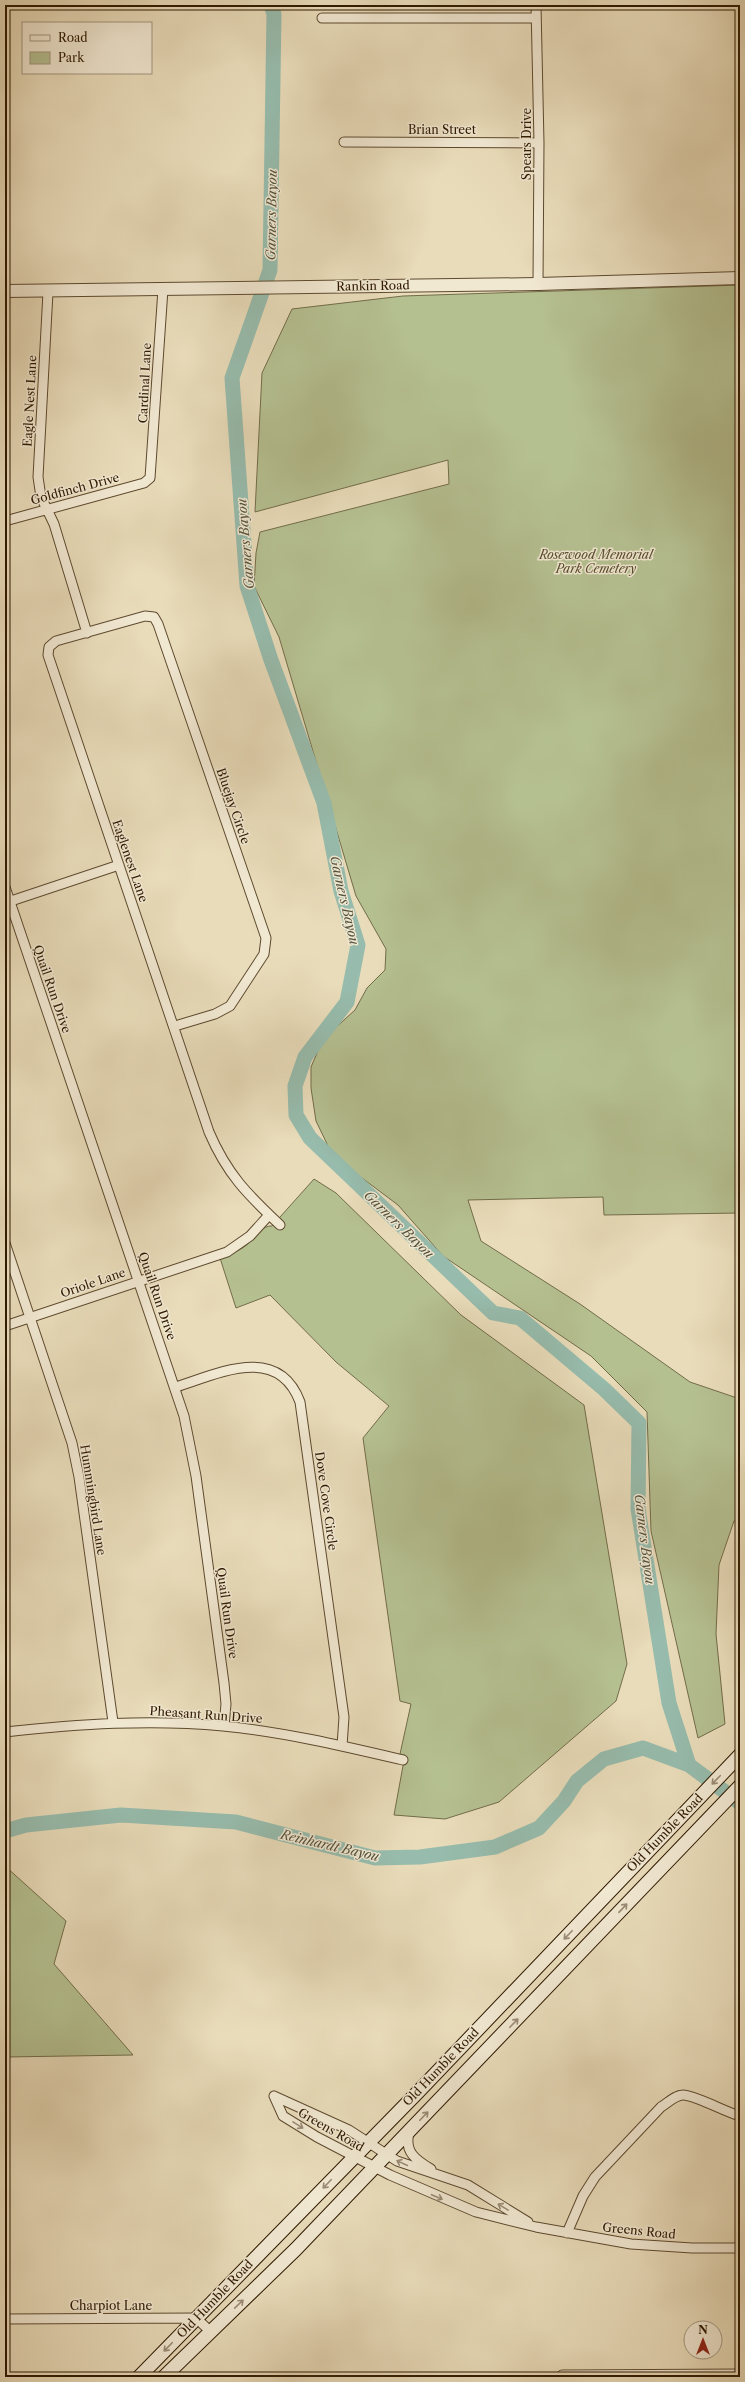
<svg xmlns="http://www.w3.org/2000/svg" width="745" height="2382" font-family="'Libre Caslon Text',serif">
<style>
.green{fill:#b5c091;stroke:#726c49}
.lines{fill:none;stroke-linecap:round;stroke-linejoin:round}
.river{stroke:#97bcad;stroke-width:15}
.minor-casing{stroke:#5e4a2f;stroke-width:11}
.tertiary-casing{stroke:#5e4a2f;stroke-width:14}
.secondary-casing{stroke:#2f1901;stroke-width:15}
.minor{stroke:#f1e8d2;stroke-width:9}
.tertiary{stroke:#f1e8d2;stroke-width:12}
.secondary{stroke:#f1e8d2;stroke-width:13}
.oneway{stroke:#9a8b74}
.labels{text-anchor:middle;stroke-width:3;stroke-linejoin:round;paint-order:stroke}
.street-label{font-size:12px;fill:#2f1901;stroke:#f1e8d2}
.park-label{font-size:12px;font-style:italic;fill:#574b2c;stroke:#f1e8d2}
.water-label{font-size:13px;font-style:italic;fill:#53523d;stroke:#f1e8d2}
</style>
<rect width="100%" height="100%" fill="#e9dcba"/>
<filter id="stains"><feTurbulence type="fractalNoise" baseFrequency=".005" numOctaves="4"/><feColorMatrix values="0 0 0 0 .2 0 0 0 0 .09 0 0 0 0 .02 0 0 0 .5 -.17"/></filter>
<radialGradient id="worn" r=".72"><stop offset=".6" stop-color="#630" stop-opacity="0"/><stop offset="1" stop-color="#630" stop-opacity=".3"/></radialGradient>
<path class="green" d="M 740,285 L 740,1213 L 604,1215 L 603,1197 L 468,1200 L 481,1241 L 580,1304 L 690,1382 L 740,1399 L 740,1520 L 734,1521 L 719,1565 L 716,1634 L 725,1724 L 698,1738 L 651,1531 L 647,1412 L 591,1356 L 443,1256 L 398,1205 L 346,1166 L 329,1148 L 316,1121 L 311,1088 L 311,1067 L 323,1039 L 355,1010 L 367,988 L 385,970 L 386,949 L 356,896 L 279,637 L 254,586 L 256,553 L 260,532 L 449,484 L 448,460 L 255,512 L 262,373 L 292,309 L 403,296 Z
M 314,1179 L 336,1193 L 461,1315 L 584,1405 L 627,1664 L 616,1701 L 499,1802 L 445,1819 L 394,1815 L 405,1755 L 400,1754 L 411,1704 L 400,1701 L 363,1438 L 389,1406 L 336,1362 L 270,1295 L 236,1308 L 220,1258 C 231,1254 242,1250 250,1242 C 256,1236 263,1225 272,1226 Z
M 5,1866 L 66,1921 L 54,1964 L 133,2055 L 5,2057 Z"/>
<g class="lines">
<path class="river" d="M 271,5 L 274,14 L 270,270 L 232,378 L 247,586 L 271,660 L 324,803 L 341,891 L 358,945 L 347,1002 L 305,1057 L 295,1086 L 296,1115 L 310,1138 L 493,1313 L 520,1318 L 604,1389 L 639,1423 L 638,1509 L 669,1703 L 689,1765 L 740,1803
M 5,1831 L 26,1825 L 121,1815 L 236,1822 L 375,1858 L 420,1857 L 495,1847 L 539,1828 L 564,1801 L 577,1781 L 604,1759 L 643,1748 L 689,1765"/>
<defs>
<path id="minor" d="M 536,5 L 539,143 L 538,284
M 322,18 L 536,18
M 344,142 L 539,143
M 48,292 L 38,477 L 41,497 L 54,524 L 87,633
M 5,521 L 144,483 L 150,478 L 163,289
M 5,887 L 184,1416 L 196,1476 L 224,1683 L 226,1704 L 224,1726
M 5,903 L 119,865
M 175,1026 L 215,1014 L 230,1006 L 264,954 L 266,938 L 158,624 L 154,617 L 145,616 L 56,641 L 49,647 L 48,655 L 209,1132 C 227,1174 247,1194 280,1225
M 5,1243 L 72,1443 L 79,1477 L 113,1722
M 5,1326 L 227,1252 L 250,1236 L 269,1215
M 176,1387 C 217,1374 278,1343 300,1402 L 344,1717 L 342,1746
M 5,1732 C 78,1724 150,1719 223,1726 C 284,1732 343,1746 403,1760
M 274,2096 L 283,2116 L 317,2137 L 390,2175 L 476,2212 L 536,2227 L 631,2244 L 692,2248 L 740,2248
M 274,2096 L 349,2130 L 397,2161 L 468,2185 L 528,2222
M 409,2133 C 404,2152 416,2160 431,2169
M 567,2233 L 583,2196 L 595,2177 L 661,2107 C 668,2103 675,2095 683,2095 C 695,2095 725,2112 740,2116
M 5,2319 L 196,2318 L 211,2332
M 562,2375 L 740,2374"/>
<path id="tertiary" d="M 5,291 L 538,284 L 740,278"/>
<path id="secondary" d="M 139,2377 L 418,2092 L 740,1755
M 164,2377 L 296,2249 L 740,1786"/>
</defs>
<use href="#minor" class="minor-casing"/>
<use href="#tertiary" class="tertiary-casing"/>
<use href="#secondary" class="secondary-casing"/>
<use href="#minor" class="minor"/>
<use href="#tertiary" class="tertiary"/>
<use href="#secondary" class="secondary"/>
</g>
<defs><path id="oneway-shaft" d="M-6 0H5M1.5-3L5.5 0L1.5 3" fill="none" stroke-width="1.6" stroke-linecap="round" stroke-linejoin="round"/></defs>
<g class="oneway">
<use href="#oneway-shaft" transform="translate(716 1780) rotate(134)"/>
<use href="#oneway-shaft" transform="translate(623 1908) rotate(-47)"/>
<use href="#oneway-shaft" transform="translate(568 1935) rotate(134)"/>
<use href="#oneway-shaft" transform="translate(514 2023) rotate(-46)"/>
<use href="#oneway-shaft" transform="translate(424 2116) rotate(-46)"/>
<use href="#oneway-shaft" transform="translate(298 2125) rotate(32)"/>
<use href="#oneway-shaft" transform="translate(402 2163) rotate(-155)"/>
<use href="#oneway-shaft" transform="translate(327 2184) rotate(134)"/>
<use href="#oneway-shaft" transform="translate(437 2197) rotate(23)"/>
<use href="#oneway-shaft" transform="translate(503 2207) rotate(-149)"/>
<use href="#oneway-shaft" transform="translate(239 2304) rotate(-44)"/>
<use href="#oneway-shaft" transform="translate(168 2347) rotate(134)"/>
</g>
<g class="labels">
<g class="street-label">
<text x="442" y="134">Brian Street</text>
<text transform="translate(527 144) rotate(-90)" y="4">Spears Drive</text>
<text transform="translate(373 286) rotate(-1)" y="4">Rankin Road</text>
<text transform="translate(145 383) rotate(-87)" y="4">Cardinal Lane</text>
<text transform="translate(30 401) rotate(-87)" y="4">Eagle Nest Lane</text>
<text transform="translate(75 489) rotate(-15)" y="4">Goldfinch Drive</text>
<text transform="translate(233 806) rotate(71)" y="4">Bluejay Circle</text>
<text transform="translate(130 861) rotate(71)" y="4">Eaglenest Lane</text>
<text transform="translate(52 989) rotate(71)" y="4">Quail Run Drive</text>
<text transform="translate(93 1283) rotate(-19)" y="4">Oriole Lane</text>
<text transform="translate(157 1296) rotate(71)" y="4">Quail Run Drive</text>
<text transform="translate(93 1500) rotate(81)" y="4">Hummingbird Lane</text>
<text transform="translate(326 1501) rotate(82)" y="4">Dove Cove Circle</text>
<text transform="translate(227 1613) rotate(82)" y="4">Quail Run Drive</text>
<text transform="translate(206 1715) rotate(4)" y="4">Pheasant Run Drive</text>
<text transform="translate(665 1833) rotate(-46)" y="4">Old Humble Road</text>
<text transform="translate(441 2067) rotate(-46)" y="4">Old Humble Road</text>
<text transform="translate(331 2130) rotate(30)" y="4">Greens Road</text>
<text transform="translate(639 2231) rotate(6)" y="4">Greens Road</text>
<text transform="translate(215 2299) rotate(-46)" y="4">Old Humble Road</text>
<text x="111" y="2310">Charpiot Lane</text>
</g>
<g class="park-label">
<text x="596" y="559">Rosewood Memorial<tspan x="596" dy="14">Park Cemetery</tspan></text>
</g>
<g class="water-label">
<text transform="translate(271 215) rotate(-89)" y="5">Garners Bayou</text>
<text transform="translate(245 544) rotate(-95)" y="5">Garners Bayou</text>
<text transform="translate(345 900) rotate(77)" y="5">Garners Bayou</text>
<text transform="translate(399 1224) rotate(44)" y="5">Garners Bayou</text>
<text transform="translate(645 1539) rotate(83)" y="5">Garners Bayou</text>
<text transform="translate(330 1845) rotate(13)" y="5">Reinhardt Bayou</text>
</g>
</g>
<rect width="745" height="2382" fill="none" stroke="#e9dcba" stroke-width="20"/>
<rect x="6" y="6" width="733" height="2370" fill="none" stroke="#2f1901" stroke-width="2"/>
<rect x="10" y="10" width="725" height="2362" fill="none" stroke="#2f1901"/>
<rect x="22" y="22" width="130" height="52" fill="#f1e8d2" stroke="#a3957e"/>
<rect x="30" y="35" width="20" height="6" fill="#f1e8d2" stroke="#a3957e"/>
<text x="58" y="42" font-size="12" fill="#2f1901">Road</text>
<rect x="30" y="52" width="20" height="12" fill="#b5c091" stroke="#a3957e"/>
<text x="58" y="62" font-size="12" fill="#2f1901">Park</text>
<g transform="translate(703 2340)"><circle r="19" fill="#f1e8d2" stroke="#a3957e"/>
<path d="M0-3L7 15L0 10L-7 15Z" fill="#8f2418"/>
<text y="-6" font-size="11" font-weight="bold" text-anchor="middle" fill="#2f1901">N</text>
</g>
<rect width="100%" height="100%" filter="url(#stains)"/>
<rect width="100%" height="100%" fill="url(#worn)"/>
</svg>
